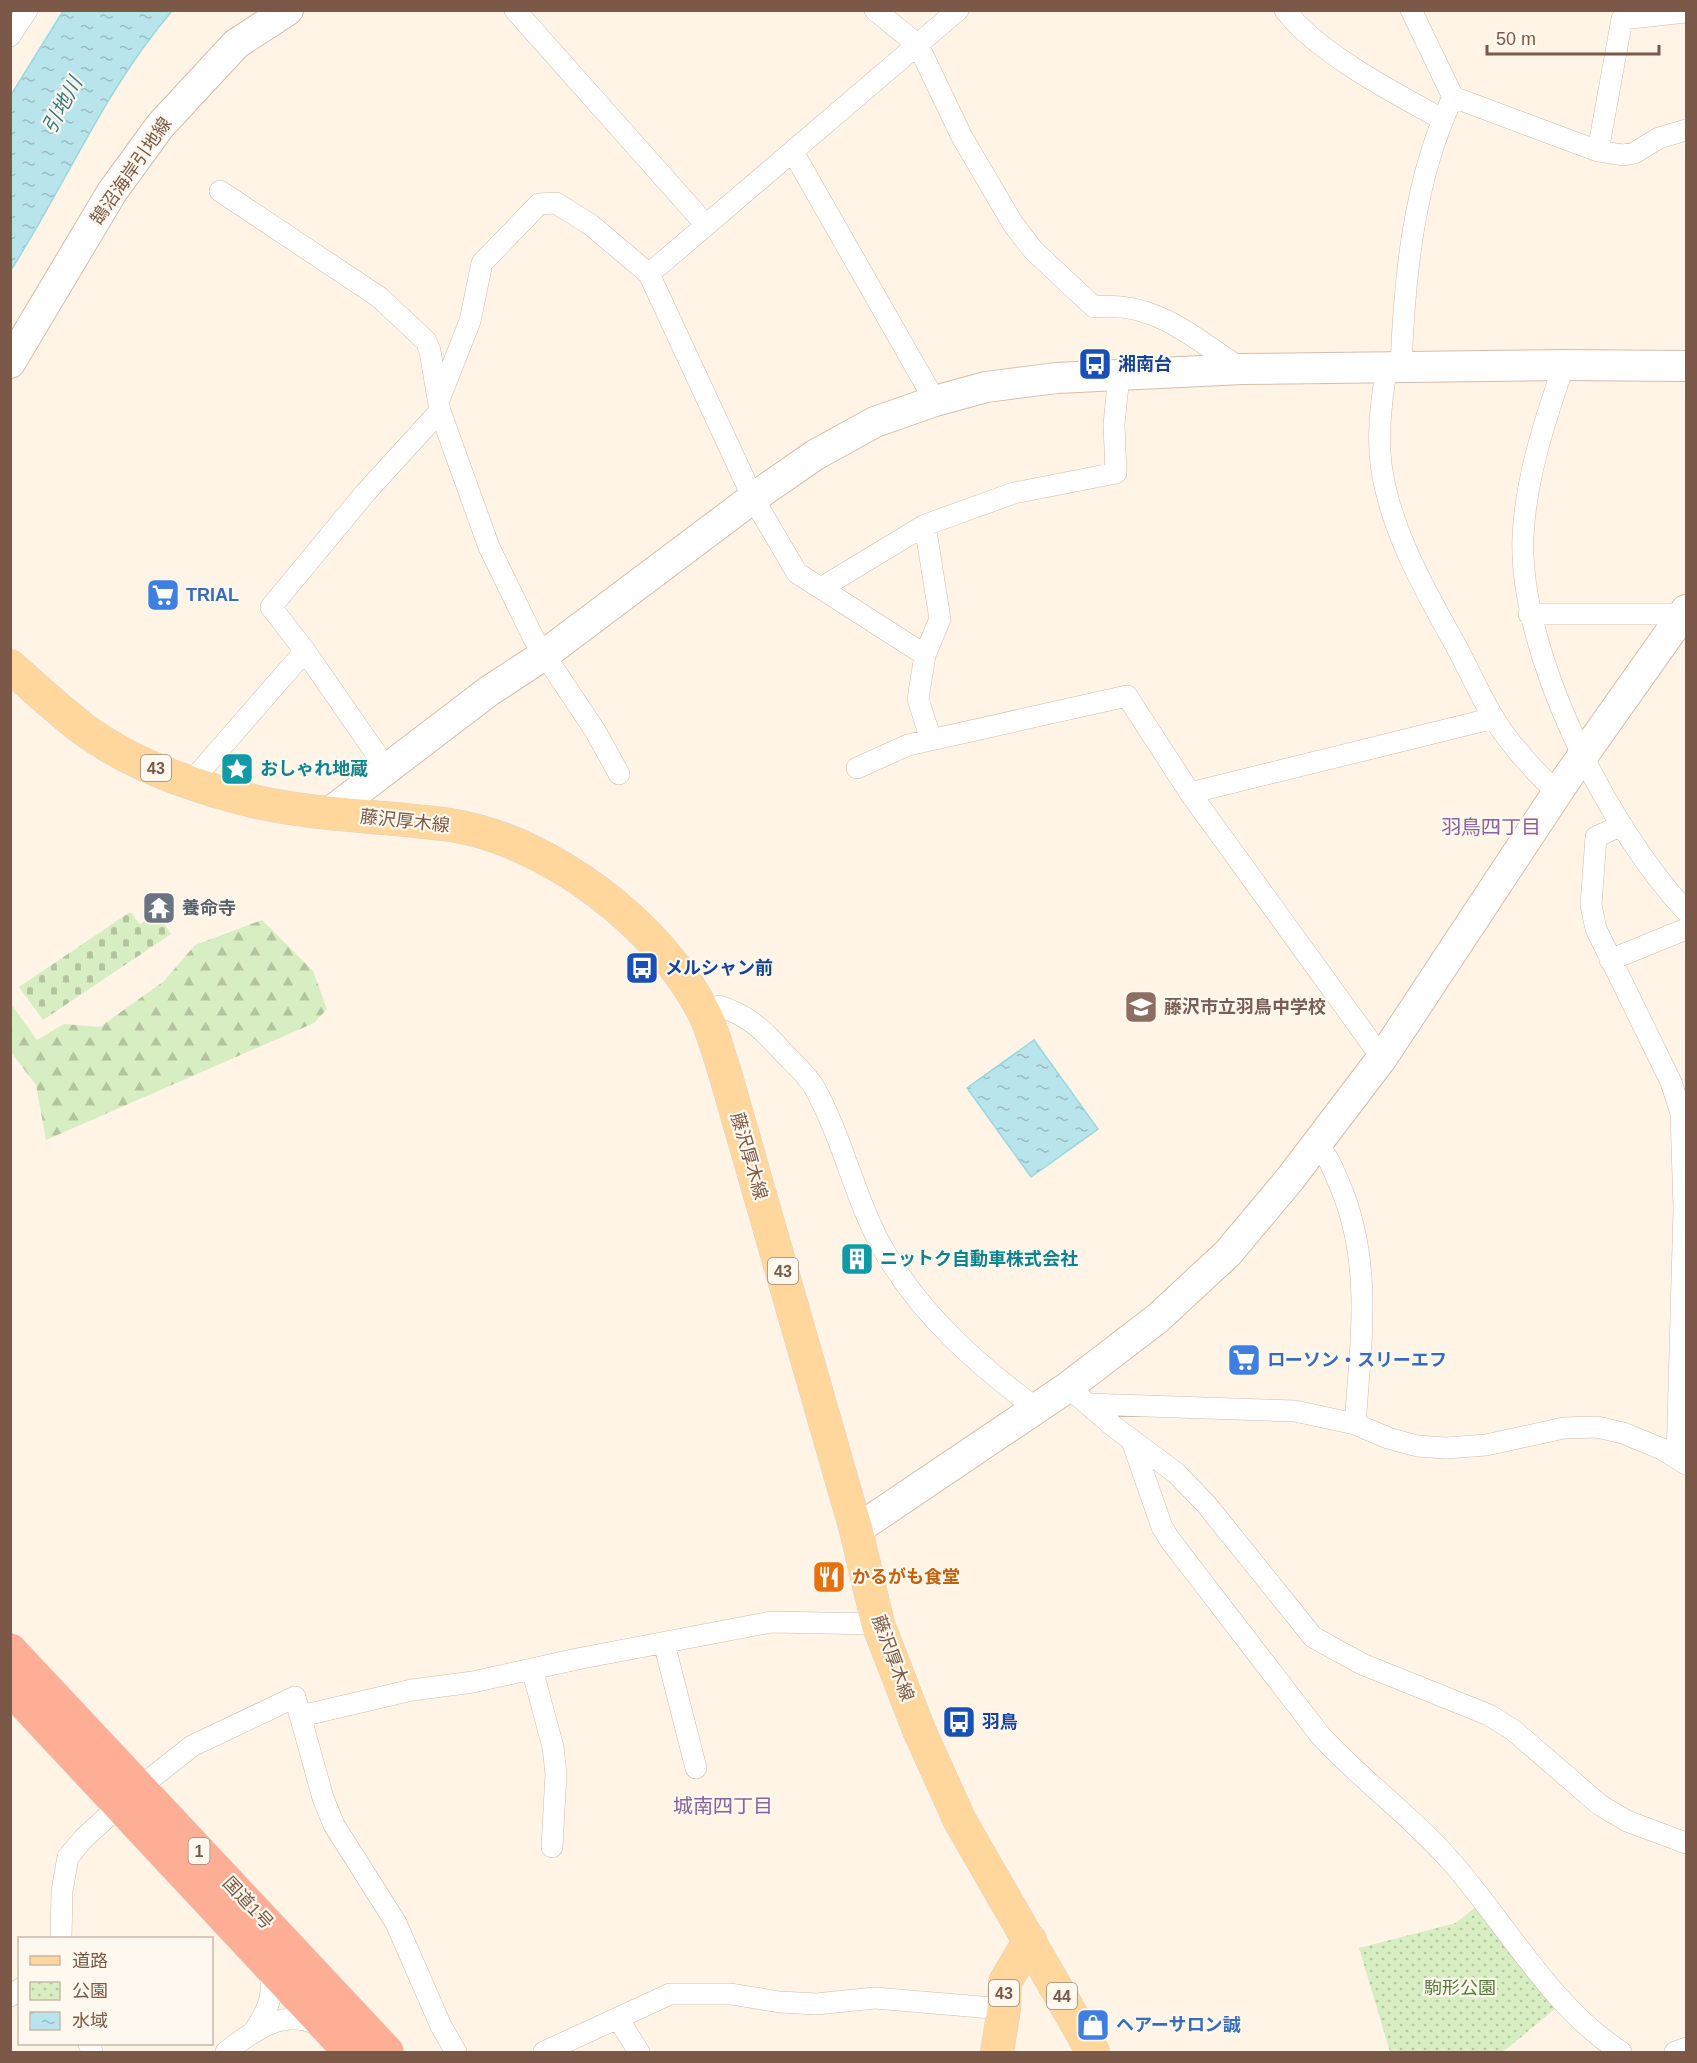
<svg xmlns="http://www.w3.org/2000/svg" width="1697" height="2063" font-family="Helvetica,'Noto Sans JP',sans-serif">
<style>
.forest{fill:url(#forest-firs)}
.cemetery{fill:url(#cemetery-stones)}
.park{fill:url(#park-dots)}
.water{fill:url(#water-ripples);stroke:#9cd6de;stroke-width:1.5}
.lines{fill:none;stroke-linecap:round;stroke-linejoin:round}
.street-casing{stroke:#d2baaa;stroke-width:22}
.secondary-casing{stroke:#d8bca9;stroke-width:32}
.primary-casing{stroke:#ddd4cf;stroke-width:34}
.highway-casing{stroke:#ddd4cf;stroke-width:34}
.street{stroke:#fff;stroke-width:21}
.secondary{stroke:#fff;stroke-width:30}
.primary{stroke:#ffd79c;stroke-width:33}
.highway{stroke:#ffae96;stroke-width:33}
.labels{text-anchor:middle;stroke-width:4.5;stroke-linejoin:round;paint-order:stroke}
.shield{fill:#fff8ee;stroke:#a38879;stroke-width:1.5}
.shield-label{font-size:16px;font-weight:bold;fill:#7b5847}
.street-label{font-size:18px;fill:#7b5847;stroke:#fff8ee}
.transit-label{font-size:18px;font-weight:bold;fill:#164399;stroke:#fff8ee;text-anchor:start}
.shop-label{font-size:18px;font-weight:bold;fill:#366cbe;stroke:#fff8ee;text-anchor:start}
.culture-label{font-size:18px;font-weight:bold;fill:#0d838f;stroke:#fff8ee;text-anchor:start}
.worship-label{font-size:18px;font-weight:bold;fill:#5b616d;stroke:#fff8ee;text-anchor:start}
.education-label{font-size:18px;font-weight:bold;fill:#785e54;stroke:#fff8ee;text-anchor:start}
.food-label{font-size:18px;font-weight:bold;fill:#c56008;stroke:#fff8ee;text-anchor:start}
.park-label{font-size:18px;fill:#517c3b;stroke:#fff8ee}
.water-label{font-size:20px;font-style:italic;fill:#397882;stroke:#fff8ee}
.neighbourhood-label{font-size:20px;fill:#88629f;stroke:#fff8ee}
</style>
<defs>
<pattern id="forest-firs" width="22" height="20" patternUnits="userSpaceOnUse" patternTransform="scale(1.5)"><rect width="22" height="20" fill="#d6eec2"/><path d="M5 1l3.5 6h-7zM16 11l3.5 6h-7z" fill="#b3c49f"/></pattern>
<pattern id="cemetery-stones" width="16" height="16" patternUnits="userSpaceOnUse" patternTransform="scale(1.5)"><rect width="16" height="16" fill="#d6eec2"/><path d="M2 7V4a2 2 0 0 1 4 0v3zM10 15v-3a2 2 0 0 1 4 0v3z" fill="#b3c49f"/></pattern>
<pattern id="park-dots" width="8" height="8" patternUnits="userSpaceOnUse" patternTransform="scale(1.5)"><rect width="8" height="8" fill="#d6eec2"/><path d="M2 2h.1M6 6h.1" fill="none" stroke="#b3c49f" stroke-width="1.8" stroke-linecap="round"/></pattern>
<pattern id="water-ripples" width="26" height="14" patternUnits="userSpaceOnUse" patternTransform="scale(1.5)"><rect width="26" height="14" fill="#b7e5eb"/><path d="M2 4q2-2 4 0t4 0M15 11q2-2 4 0t4 0" fill="none" stroke="#9abcc0"/></pattern>
</defs>
<rect width="100%" height="100%" fill="#fff4e6"/>
<path class="forest" d="M 262,920 L 313,971 L 327,1009 L 314,1023 L 46,1140 L 36,1085 L 11,1052 L 11,1004 L 37,1040 L 64,1024 L 100,1027 L 164,981 L 195,945 Z"/>
<path class="cemetery" d="M 130,912 L 140,924 L 158,914 L 171,934 L 43,1020 L 19,987 Z"/>
<path class="park" d="M 1477,1906 L 1556,2008 L 1503,2052 L 1390,2052 L 1359,1948 L 1456,1923 Z"/>
<path class="water" d="M 63,11 L 172,11 C 105,89 66,184 11,270 L 11,95 Z
M 1034,1040 L 1098,1129 L 1031,1177 L 967,1088 Z"/>
<g class="lines">
<defs>
<path id="street" d="M 515,10 L 706,225
M 875,10 L 918,45 L 962,137 L 1013,224 L 1034,251 L 1094,307 C 1155,300 1193,338 1242,369
M 1285,10 C 1316,52 1396,94 1442,119
M 10,36 L 27,10
M 1453,97 L 1598,151 L 1623,155 L 1634,153 L 1659,138 L 1686,130
M 1598,151 L 1622,19 L 1686,12
M 793,152 L 935,401
M 220,191 L 379,297 L 426,341 L 430,351 L 440,411 L 489,547 L 534,639 L 596,732 L 619,774
M 649,274 L 958,10
M 1564,365 C 1545,420 1526,477 1523,536 C 1518,652 1608,828 1686,911
M 1401,368 C 1404,280 1414,177 1453,97 L 1411,10
M 1386,369 C 1382,400 1377,432 1381,464 C 1389,527 1424,589 1455,644 C 1468,668 1479,693 1493,717 C 1510,745 1534,770 1557,793
M 439,400 L 470,321 L 482,263 L 539,204 L 556,203 L 591,225 L 649,274 L 753,498 L 797,573 L 925,655 L 918,699 L 931,740
M 821,588 L 925,525 L 1014,493 L 1116,473 L 1114,424 L 1119,375
M 1529,614 L 1683,614
M 925,655 L 940,619 L 925,525
M 386,768 L 305,651 L 271,607 L 366,492 L 440,411
M 857,768 L 908,745 L 1127,696 L 1190,793 L 1382,1058
M 191,782 L 305,651
M 1190,793 L 1494,718
M 1622,825 L 1596,837 L 1591,905 L 1596,929 L 1671,1082 L 1681,1113 L 1684,1209 L 1677,1458
M 1610,960 L 1686,929
M 705,1015 L 719,1006 C 747,1015 761,1028 781,1050 C 791,1061 806,1073 814,1087 C 844,1140 855,1202 886,1254 C 924,1318 978,1365 1037,1409
M 1316,1145 C 1329,1156 1332,1168 1339,1183 C 1373,1261 1361,1341 1355,1424
M 1068,1387 L 1113,1426 L 1176,1473 L 1206,1504 L 1313,1637 L 1362,1664 L 1489,1715 L 1513,1730 L 1600,1805 L 1627,1821 L 1686,1843
M 1088,1404 L 1295,1411 L 1355,1424 L 1388,1438 L 1417,1446 L 1446,1448 L 1486,1445 L 1564,1428 L 1597,1427 L 1623,1433 L 1662,1449 L 1686,1464
M 1132,1441 L 1162,1527 L 1170,1540 L 1320,1735 C 1360,1779 1409,1814 1449,1859 C 1506,1923 1549,2005 1621,2052
M 664,1643 L 696,1768
M 532,1669 L 553,1747 L 556,1774 L 552,1847
M 301,1716 L 412,1690 L 473,1682 L 577,1659 L 771,1622 L 878,1624
M 61,1938 L 62,1891 L 68,1857 L 84,1838 L 140,1787 L 192,1746 L 295,1697 L 323,1798 L 334,1825 L 396,1923 L 441,2026 L 456,2052
M 10,1996 L 20,1989
M 619,2020 L 639,2052
M 255,2030 C 270,2008 276,1989 267,1964
M 89,2044 L 92,2052
M 226,2052 C 254,2030 286,2006 322,2027
M 544,2052 L 670,1994 L 731,1994 L 780,2002 L 816,2004 L 875,1998 L 1004,2009
M 1675,2052 L 1686,2048"/>
<path id="secondary" d="M 10,363 L 112,192 L 160,126 L 236,44 L 288,10
M 329,813 L 489,691 L 544,655 L 753,498 L 815,455 L 875,422 L 935,401 L 986,387 L 1057,378 L 1242,369 L 1564,365 L 1686,366
M 856,1530 L 1068,1387 L 1158,1318 L 1228,1253 L 1290,1179 L 1382,1058 L 1565,781 L 1686,610"/>
<path id="primary" d="M 10,666 C 34,687 57,709 82,728 C 131,765 198,788 257,802 C 320,816 386,816 450,825 C 549,840 663,927 706,1017 C 714,1035 719,1055 725,1073 L 856,1530 L 878,1624 L 919,1730 L 960,1821 L 1093,2052
M 997,2052 L 1004,2009 L 1005,1982 L 1030,1940"/>
<path id="highway" d="M 10,1650 L 387,2052
M 10,1688 L 350,2052"/>
</defs>
<use href="#street" class="street-casing"/>
<use href="#secondary" class="secondary-casing"/>
<use href="#primary" class="primary-casing"/>
<use href="#highway" class="highway-casing"/>
<use href="#street" class="street"/>
<use href="#secondary" class="secondary"/>
<use href="#primary" class="primary"/>
<use href="#highway" class="highway"/>
</g>
<defs>
<symbol id="bus-square" viewBox="-11 -11 22 22"><rect x="-9" y="-9" width="18" height="18" rx="4" fill="#1a4fb4" stroke="#fff8ee"/><path d="M-5-6H5V4H4V6H2V4H-2V6H-4V4H-5ZM-3.5-4V0h7V-4ZM-3.5 1.2v1.5H-2V1.2ZM2 1.2v1.5H3.5V1.2Z" fill="#fff"/></symbol>
<symbol id="supermarket-square" viewBox="-11 -11 22 22"><rect x="-9" y="-9" width="18" height="18" rx="4" fill="#3f7fe0" stroke="#fff8ee"/><path d="M-6-5.5h2.5l.6 2H6L4.5 2H-2.5L-4.4-4H-6ZM-1.5 3.2a1.3 1.3 0 1 0 .1 0ZM3 3.2a1.3 1.3 0 1 0 .1 0Z" fill="#fff"/></symbol>
<symbol id="sight-square" viewBox="-11 -11 22 22"><rect x="-9" y="-9" width="18" height="18" rx="4" fill="#0f9aa8" stroke="#fff8ee"/><path d="M0-6L1.8-2.2L6-1.7L2.9 1.2L3.7 5.4L0 3.3L-3.7 5.4L-2.9 1.2L-6-1.7L-1.8-2.2Z" fill="#fff"/></symbol>
<symbol id="temple-square" viewBox="-11 -11 22 22"><rect x="-9" y="-9" width="18" height="18" rx="4" fill="#6b7280" stroke="#fff8ee"/><path d="M0-6L5-2H3V0L6.5 2.5H4V6H1.5V3h-3V6H-4V2.5H-6.5L-3 0V-2H-5Z" fill="#fff"/></symbol>
<symbol id="school-square" viewBox="-11 -11 22 22"><rect x="-9" y="-9" width="18" height="18" rx="4" fill="#8d6e63" stroke="#fff8ee"/><path d="M0-5L7-2L0 1L-7-2ZM-4 1L0 2.5L4 1V4Q0 6-4 4Z" fill="#fff"/></symbol>
<symbol id="building-square" viewBox="-11 -11 22 22"><rect x="-9" y="-9" width="18" height="18" rx="4" fill="#0f9aa8" stroke="#fff8ee"/><path d="M-4-6H4V6H1V3H-1V6H-4ZM-2.5-4.3h1.7v1.8h-1.7ZM.8-4.3h1.7v1.8H.8ZM-2.5-1h1.7V.8h-1.7ZM.8-1h1.7V.8H.8Z" fill="#fff"/></symbol>
<symbol id="restaurant-square" viewBox="-11 -11 22 22"><rect x="-9" y="-9" width="18" height="18" rx="4" fill="#e8710a" stroke="#fff8ee"/><path d="M-5-6h1v4h1v-4h1v4h1v-4h1v5L-1.5 .5V6h-2V.5L-5-1ZM5-6V6H3V1.5H1.5Q1.5-4 5-6Z" fill="#fff"/></symbol>
<symbol id="shop-square" viewBox="-11 -11 22 22"><rect x="-9" y="-9" width="18" height="18" rx="4" fill="#3f7fe0" stroke="#fff8ee"/><path d="M-5-2.5h2.3a2.7 3.5 0 0 1 5.4 0H5L5.5 6h-11ZM-1.5-2.5h3a1.5 2.3 0 0 0-3 0Z" fill="#fff"/></symbol>
</defs>
<g fill-rule="evenodd">
<use href="#bus-square" x="1076" y="345" width="38" height="38"/>
<use href="#supermarket-square" x="144" y="576" width="38" height="38"/>
<use href="#sight-square" x="218" y="750" width="38" height="38"/>
<use href="#temple-square" x="140" y="889" width="38" height="38"/>
<use href="#bus-square" x="623" y="949" width="38" height="38"/>
<use href="#school-square" x="1122" y="988" width="38" height="38"/>
<use href="#building-square" x="838" y="1240" width="38" height="38"/>
<use href="#supermarket-square" x="1225" y="1341" width="38" height="38"/>
<use href="#restaurant-square" x="810" y="1558" width="38" height="38"/>
<use href="#bus-square" x="940" y="1703" width="38" height="38"/>
<use href="#shop-square" x="1074" y="2006" width="38" height="38"/>
</g>
<g class="labels">
<g class="shield">
<rect x="141" y="755" width="30" height="26" rx="4.5"/>
<rect x="768" y="1258" width="30" height="26" rx="4.5"/>
<rect x="188.5" y="1838" width="21" height="26" rx="4.5"/>
<rect x="989" y="1980" width="30" height="26" rx="4.5"/>
<rect x="1047" y="1983" width="30" height="26" rx="4.5"/>
</g>
<g class="shield-label">
<text x="156" y="774">43</text>
<text x="783" y="1277">43</text>
<text x="199" y="1857">1</text>
<text x="1004" y="1999">43</text>
<text x="1062" y="2002">44</text>
</g>
<g class="street-label">
<text transform="translate(131 171) rotate(-55)" y="6">鵠沼海岸引地線</text>
<text transform="translate(405 821) rotate(6)" y="6">藤沢厚木線</text>
<text transform="translate(749 1156) rotate(74)" y="6">藤沢厚木線</text>
<text transform="translate(893 1658) rotate(70)" y="6">藤沢厚木線</text>
<text transform="translate(248 1903) rotate(47)" y="6">国道1号</text>
</g>
<g class="transit-label">
<text x="1118" y="370">湘南台</text>
<text x="665" y="974">メルシャン前</text>
<text x="982" y="1728">羽鳥</text>
</g>
<g class="shop-label">
<text x="186" y="601">TRIAL</text>
<text x="1267" y="1366">ローソン・スリーエフ</text>
<text x="1116" y="2031">ヘアーサロン誠</text>
</g>
<g class="culture-label">
<text x="260" y="775">おしゃれ地蔵</text>
<text x="880" y="1265">ニットク自動車株式会社</text>
</g>
<g class="worship-label">
<text x="182" y="914">養命寺</text>
</g>
<g class="education-label">
<text x="1164" y="1013">藤沢市立羽鳥中学校</text>
</g>
<g class="food-label">
<text x="852" y="1583">かるがも食堂</text>
</g>
<g class="park-label">
<text x="1460" y="1994">駒形公園</text>
</g>
<g class="water-label">
<text transform="translate(62 105) rotate(-62)" y="7">引地川</text>
</g>
<g class="neighbourhood-label">
<text x="1491" y="834">羽鳥四丁目</text>
<text x="723" y="1813">城南四丁目</text>
</g>
</g>
<rect width="1697" height="2063" fill="none" stroke="#7b5847" stroke-width="24"/>
<rect x="18" y="1937" width="195" height="108" fill="#fff8ee" stroke="#cab8ab" stroke-width="1.5"/>
<rect x="30" y="1956" width="30" height="9" fill="#ffd79c" stroke="#cab8ab" stroke-width="1.5"/>
<text x="72" y="1967" font-size="18" fill="#7b5847">道路</text>
<rect x="30" y="1982" width="30" height="18" fill="url(#park-dots)" stroke="#cab8ab" stroke-width="1.5"/>
<text x="72" y="1997" font-size="18" fill="#7b5847">公園</text>
<rect x="30" y="2012" width="30" height="18" fill="url(#water-ripples)" stroke="#cab8ab" stroke-width="1.5"/>
<text x="72" y="2027" font-size="18" fill="#7b5847">水域</text>
<path d="M1487 45v9h172v-9" fill="none" stroke="#7b5847" stroke-width="3"/>
<text x="1496" y="45" font-size="18" fill="#7b5847" stroke="#fff8ee" stroke-width="4.5" paint-order="stroke">50 m</text>
</svg>
